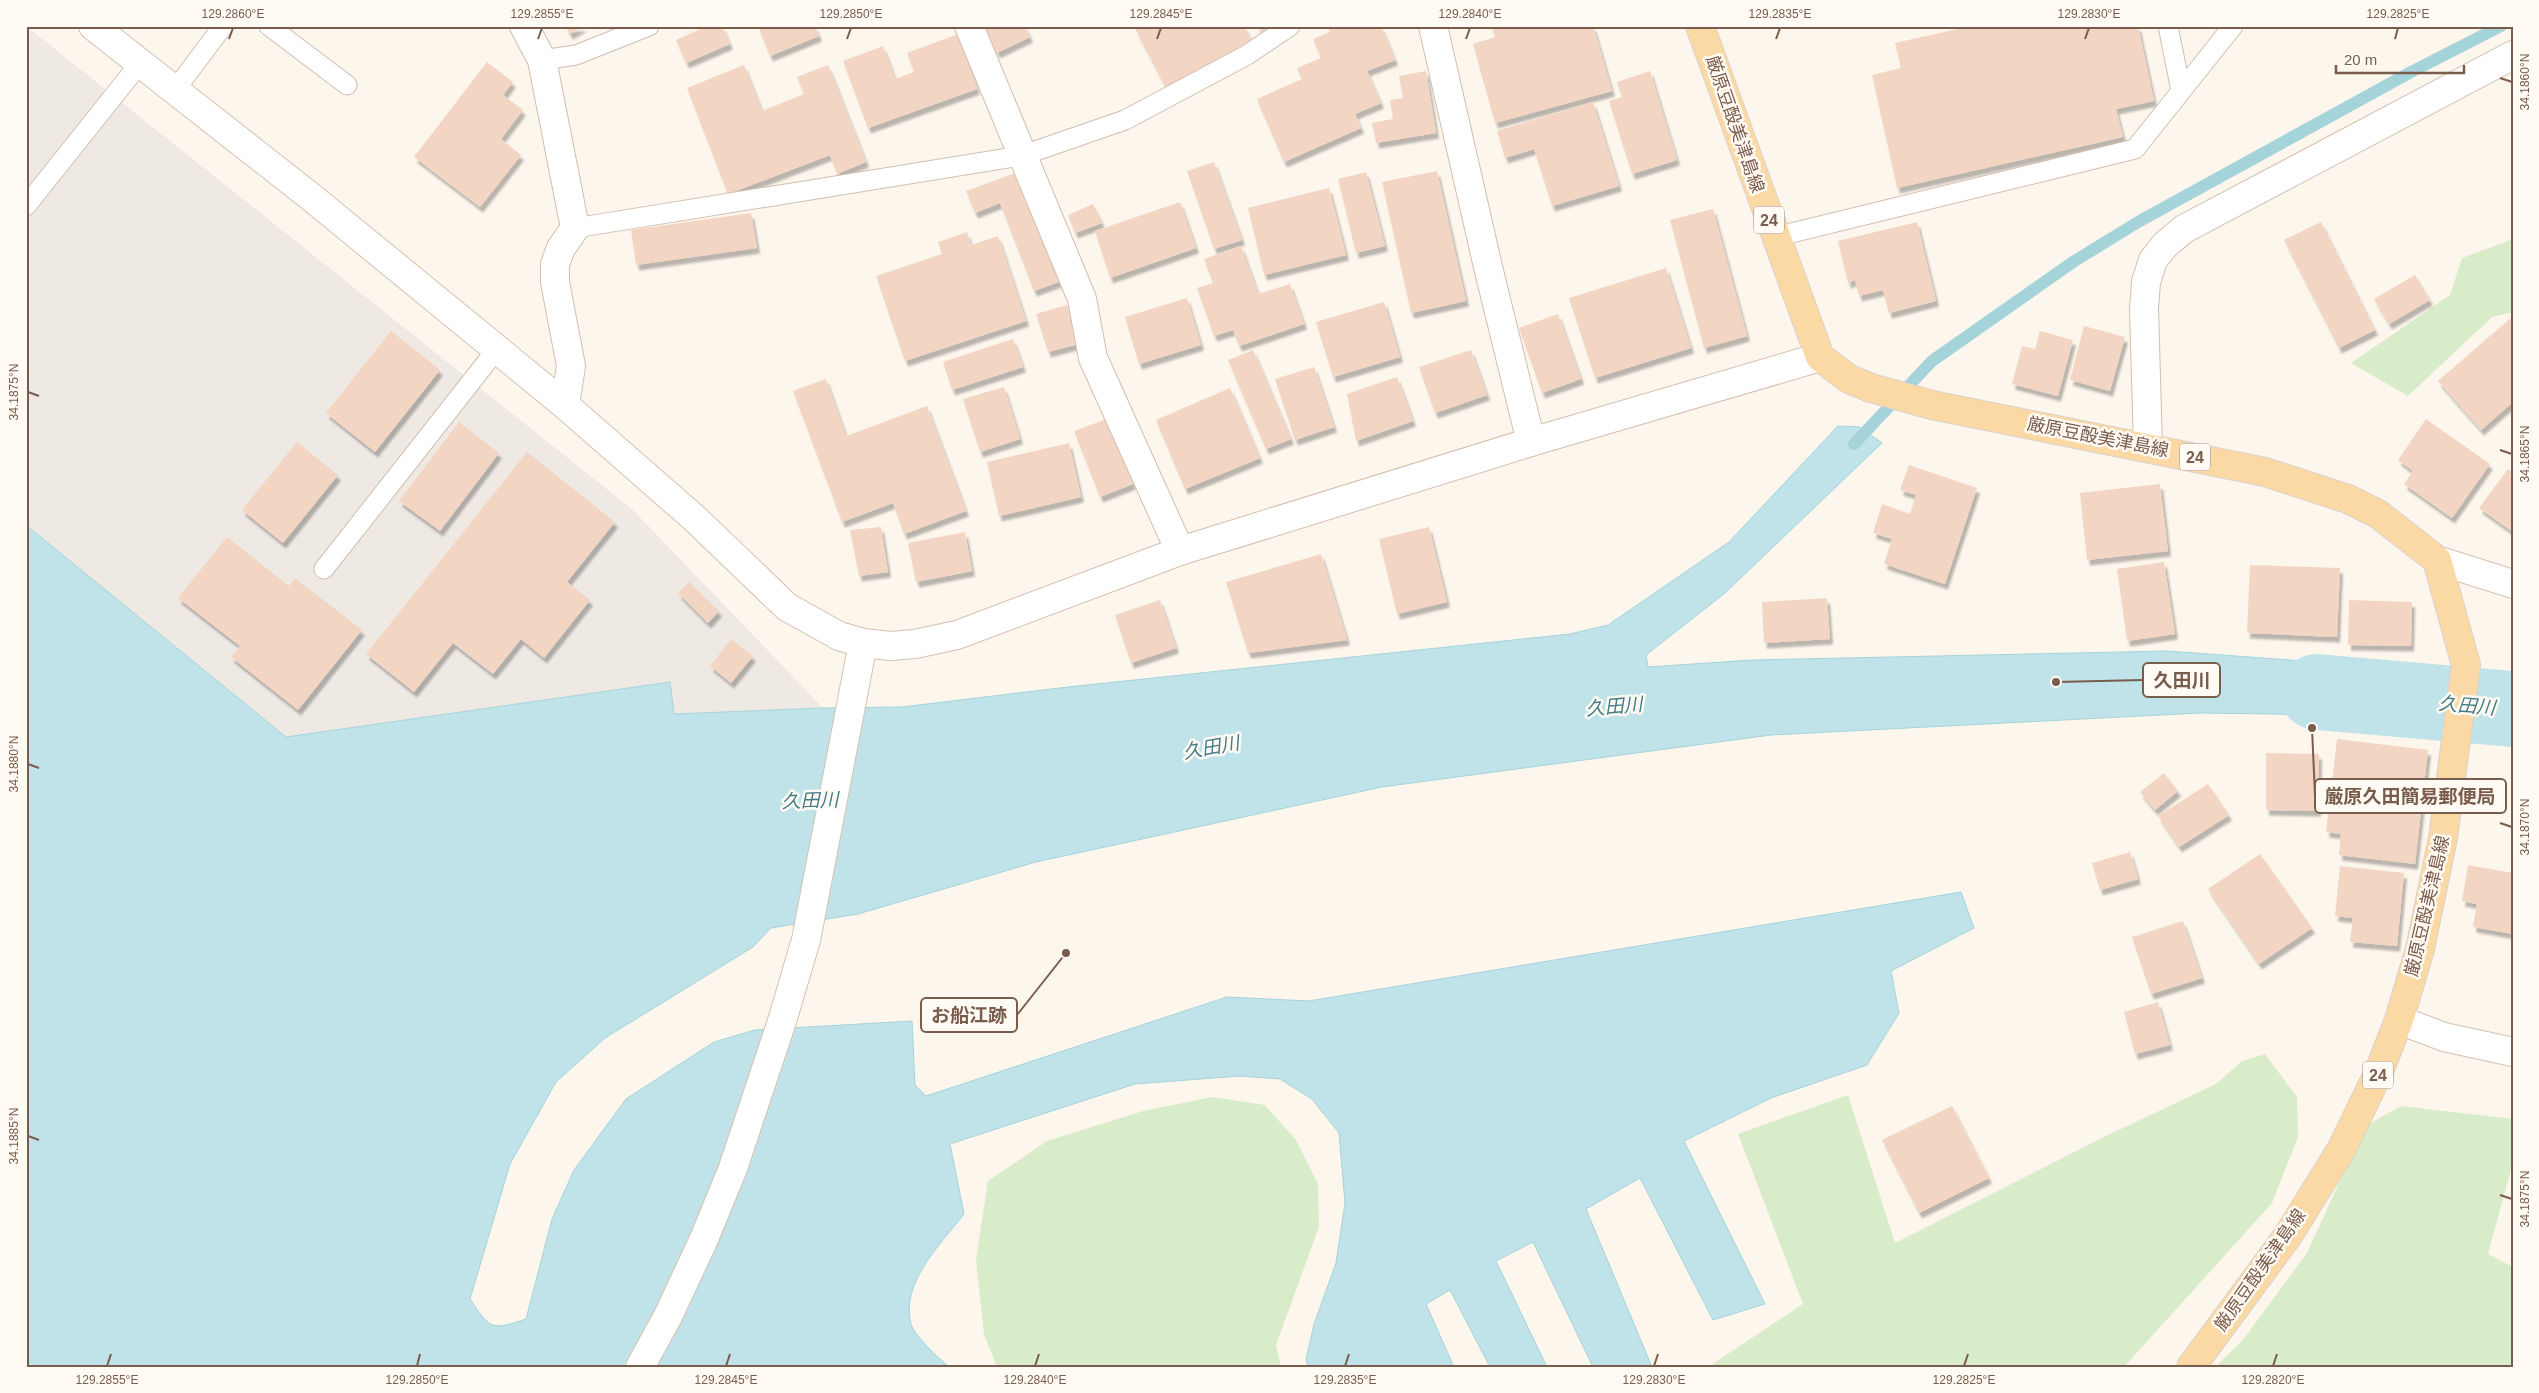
<svg xmlns="http://www.w3.org/2000/svg" width="2539" height="1393" font-family="Helvetica,'Noto Sans JP',sans-serif">
<style>
.industrial{fill:#efe9e4}
.green{fill:#d8ecc9}
.water{fill:#bfe3e8;stroke:#a5d3da}
.lines{fill:none;stroke-linecap:round;stroke-linejoin:round}
.stream{stroke:#a5d3da;stroke-width:12}
.river{stroke:#bfe3e8;stroke-width:76}
.building{fill:#f3d5c3;filter:url(#shadow)}
.lane-casing{stroke:#d1beb0;stroke-width:21}
.street-casing{stroke:#d1beb0;stroke-width:30}
.secondary-casing{stroke:#d6c0b0;stroke-width:30}
.primary-casing{stroke:#dad1cd;stroke-width:30}
.lane{stroke:#fff;stroke-width:19}
.street{stroke:#fff;stroke-width:28}
.secondary{stroke:#fff;stroke-width:28}
.primary{stroke:#fbd9a5;stroke-width:28}
.ticks{fill:none;stroke:#7a5c4d;stroke-width:2}
.labels{text-anchor:middle;stroke-width:5;stroke-linejoin:round;paint-order:stroke}
.shield{fill:#fffaf3;stroke:#a28b7f;stroke-width:1}
.shield-label{font-size:16px;font-weight:bold;fill:#7a5c4d}
.street-label{font-size:18px;fill:#7a5c4d;stroke:#fffaf3}
.water-label{font-size:19px;font-style:italic;fill:#437c86;stroke:#fffaf3}
.leader{fill:none;stroke:#7a5c4d;stroke-width:2}
.callout-dot{fill:#7a5c4d;stroke:#fffaf3;stroke-width:2}
.callout{fill:#fffaf3;stroke:#7a5c4d;stroke-width:2}
.callout-label{font-size:19px;text-anchor:middle;font-weight:bold;fill:#7a5c4d}
.neatline{fill:none;stroke:#7a5c4d;stroke-width:2}
.ticks-label{font-size:12px;text-anchor:middle;fill:#7a5c4d}
</style>
<defs>
<filter id="shadow"><feDropShadow dx="3" dy="5.5" stdDeviation="1" flood-color="#0004"/></filter>
</defs>
<rect width="100%" height="100%" fill="#fdf6ec"/>
<path class="industrial" d="M 26,26 L 633,510 L 823,708 L 674,714 L 669,682 L 286,737 L 26,525 Z"/>
<path class="green" d="M 2513,239 L 2513,312 L 2492,317 L 2408,396 L 2351,363 L 2450,295 L 2462,258 Z
M 2265,1054 L 2297,1097 L 2298,1137 L 2272,1203 L 2124,1367 L 1708,1367 L 1803,1304 L 1738,1134 L 1848,1095 L 1895,1243 L 2106,1136 L 2216,1084 L 2242,1061 Z
M 1213,1097 L 1265,1105 L 1296,1140 L 1318,1184 L 1319,1227 L 1276,1345 L 1281,1367 L 997,1367 L 984,1335 L 976,1260 L 988,1181 L 1047,1141 L 1143,1111 Z
M 2401,1106 L 2513,1119 L 2513,1162 L 2488,1254 L 2513,1267 L 2513,1367 L 2215,1367 L 2242,1341 L 2307,1253 L 2365,1126 Z"/>
<path class="water" d="M 1838,426 L 1860,427 L 1882,443 L 1725,593 L 1646,655 L 1648,667 L 1752,660 L 2167,651 L 2427,670 L 2420,716 L 2200,713 L 1771,735 L 1382,787 L 1036,862 L 858,914 L 771,928 L 753,947 L 605,1038 L 556,1082 L 510,1164 L 470,1299 C 490,1329 491,1331 526,1319 L 552,1219 L 574,1170 L 626,1099 L 714,1042 L 755,1030 L 912,1021 L 915,1085 L 926,1096 L 1227,997 L 1309,1001 L 1961,892 L 1974,928 L 1891,971 L 1899,1013 L 1867,1065 L 1771,1098 L 1684,1141 L 1765,1304 L 1713,1320 L 1640,1178 L 1586,1209 L 1652,1367 L 1593,1367 L 1533,1242 L 1496,1261 L 1547,1367 L 1490,1367 L 1450,1290 L 1426,1304 L 1454,1367 L 1309,1367 L 1306,1360 L 1314,1324 L 1336,1263 L 1345,1203 L 1339,1133 L 1312,1099 L 1280,1079 L 1240,1076 L 1135,1084 L 950,1144 L 964,1214 C 941,1244 900,1283 911,1324 C 915,1337 939,1358 949,1367 L 26,1367 L 26,525 L 286,737 L 670,682 L 674,714 L 823,708 L 902,707 L 1068,687 L 1570,634 L 1608,625 L 1729,542 Z"/>
<g class="lines">
<path class="stream" d="M 1854,444 L 1932,361 L 2073,262 L 2138,222 L 2411,72 L 2501,26"/>
<path class="river" d="M 2317,692 L 2513,709"/>
</g>
<path class="building" d="M 565,26 L 584,26 L 570,34 Z
M 707,26 L 722,26 L 730,44 L 686,63 L 676,40 Z
M 758,26 L 815,26 L 819,36 L 770,56 Z
M 984,26 L 1025,26 L 1030,37 L 997,53 Z
M 1138,26 L 1244,26 L 1253,44 L 1166,88 L 1135,28 Z
M 1257,26 L 1272,26 L 1261,33 Z
M 1327,26 L 1381,26 L 1395,60 L 1367,71 L 1381,103 L 1355,114 L 1361,128 L 1284,162 L 1257,99 L 1302,79 L 1297,68 L 1321,58 L 1313,39 L 1330,32 Z
M 1491,26 L 1593,26 L 1612,91 L 1495,123 L 1473,44 L 1495,37 Z
M 1971,26 L 2138,26 L 2154,101 L 2116,109 L 2123,137 L 1897,188 L 1872,75 L 1901,68 L 1895,43 Z
M 958,34 L 977,89 L 868,128 L 843,61 L 883,46 L 895,79 L 914,72 L 907,53 Z
M 487,62 L 513,82 L 503,95 L 523,110 L 501,139 L 521,155 L 480,207 L 414,157 Z
M 744,65 L 762,111 L 804,94 L 797,77 L 828,65 L 866,162 L 837,174 L 830,155 L 728,194 L 687,88 Z
M 1426,71 L 1436,133 L 1376,143 L 1372,123 L 1393,119 L 1390,100 L 1403,98 L 1399,76 Z
M 1650,71 L 1677,160 L 1632,174 L 1609,101 L 1622,97 L 1617,82 Z
M 1593,102 L 1619,186 L 1552,206 L 1534,149 L 1505,158 L 1497,131 Z
M 1214,162 L 1242,240 L 1214,249 L 1187,171 Z
M 1437,171 L 1466,301 L 1411,313 L 1382,182 Z
M 1018,172 L 1061,281 L 1034,291 L 1000,203 L 975,213 L 966,191 Z
M 1366,172 L 1385,246 L 1356,253 L 1338,179 Z
M 1329,188 L 1346,255 L 1264,275 L 1248,208 Z
M 1180,202 L 1196,248 L 1110,278 L 1095,231 Z
M 1093,204 L 1102,223 L 1075,233 L 1068,215 Z
M 1713,209 L 1747,336 L 1704,348 L 1670,220 Z
M 751,213 L 757,248 L 636,265 L 631,230 Z
M 1917,222 L 1936,301 L 1889,313 L 1883,290 L 1859,296 L 1855,280 L 1848,283 L 1838,241 Z
M 2321,222 L 2375,330 L 2339,348 L 2284,240 Z
M 967,232 L 971,245 L 998,236 L 1026,321 L 905,361 L 876,276 L 942,254 L 938,242 Z
M 1241,246 L 1258,294 L 1290,284 L 1304,324 L 1239,346 L 1233,330 L 1214,336 L 1197,288 L 1213,283 L 1204,259 Z
M 1666,268 L 1691,348 L 1595,378 L 1569,298 Z
M 2415,275 L 2430,300 L 2389,324 L 2374,299 Z
M 1187,298 L 1201,345 L 1139,364 L 1125,317 Z
M 1384,302 L 1400,357 L 1333,377 L 1316,322 Z
M 1067,305 L 1078,344 L 1048,352 L 1036,314 Z
M 1558,314 L 1581,379 L 1542,393 L 1519,328 Z
M 2513,316 L 2513,402 L 2481,430 L 2438,381 Z
M 2084,326 L 2125,337 L 2110,391 L 2070,380 Z
M 391,331 L 440,370 L 375,452 L 326,413 Z
M 2040,331 L 2073,340 L 2058,396 L 2012,384 L 2022,346 L 2035,349 Z
M 1013,339 L 1023,367 L 952,390 L 943,362 Z
M 1253,350 L 1291,439 L 1266,449 L 1228,360 Z
M 1471,350 L 1487,395 L 1435,413 L 1419,367 Z
M 1314,367 L 1334,427 L 1295,440 L 1275,379 Z
M 1397,377 L 1413,421 L 1356,441 L 1347,394 Z
M 826,379 L 846,436 L 927,406 L 966,511 L 904,534 L 893,503 L 842,522 L 793,391 Z
M 1004,387 L 1020,439 L 980,452 L 963,399 Z
M 1230,388 L 1260,458 L 1185,489 L 1156,420 Z
M 1107,419 L 1133,484 L 1100,497 L 1074,431 Z
M 2426,419 L 2490,464 L 2452,518 L 2404,484 L 2413,471 L 2398,460 Z
M 459,422 L 499,453 L 440,531 L 399,501 Z
M 297,442 L 338,475 L 283,543 L 242,510 Z
M 1069,443 L 1081,497 L 999,516 L 987,462 Z
M 527,452 L 615,522 L 567,582 L 590,600 L 544,658 L 521,639 L 493,674 L 453,643 L 414,692 L 366,654 Z
M 1909,465 L 1977,488 L 1945,584 L 1884,564 L 1892,539 L 1873,533 L 1882,504 L 1910,514 L 1916,495 L 1900,490 Z
M 2508,469 L 2513,473 L 2513,532 L 2479,508 Z
M 2160,484 L 2168,551 L 2087,560 L 2080,493 Z
M 881,527 L 888,572 L 859,576 L 850,530 Z
M 1429,527 L 1447,602 L 1397,614 L 1379,539 Z
M 965,532 L 972,571 L 916,582 L 908,543 Z
M 227,537 L 289,586 L 295,578 L 362,630 L 298,710 L 231,657 L 240,646 L 178,598 Z
M 1321,554 L 1347,640 L 1248,653 L 1226,582 Z
M 2164,562 L 2175,634 L 2127,641 L 2117,569 Z
M 2250,565 L 2340,568 L 2337,637 L 2247,633 Z
M 689,582 L 719,611 L 708,623 L 678,593 Z
M 1827,598 L 1830,639 L 1764,643 L 1762,602 Z
M 1160,600 L 1176,648 L 1131,663 L 1115,615 Z
M 2349,600 L 2412,602 L 2411,646 L 2348,645 Z
M 731,639 L 753,656 L 731,683 L 710,666 Z
M 2337,739 L 2428,750 L 2415,864 L 2339,855 L 2341,834 L 2326,832 Z
M 2266,753 L 2319,754 L 2318,811 L 2266,810 Z
M 2164,773 L 2178,791 L 2155,810 L 2140,792 Z
M 2208,784 L 2229,815 L 2179,847 L 2158,816 Z
M 2130,852 L 2138,879 L 2100,890 L 2092,863 Z
M 2260,854 L 2312,928 L 2259,964 L 2208,889 Z
M 2468,865 L 2513,873 L 2513,934 L 2473,927 L 2477,904 L 2462,901 Z
M 2340,866 L 2404,873 L 2397,946 L 2350,942 L 2353,918 L 2335,916 Z
M 2183,921 L 2202,978 L 2151,994 L 2132,937 Z
M 2158,1002 L 2170,1045 L 2135,1054 L 2124,1012 Z
M 1952,1106 L 1989,1178 L 1919,1213 L 1882,1140 Z"/>
<g class="lines">
<defs>
<path id="lane" d="M 269,26 L 347,85
M 2168,26 L 2181,91
M 542,60 L 576,55 L 649,26
M 175,90 L 223,26
M 26,206 L 140,63
M 575,228 L 1021,156 L 1125,120 L 1247,55 L 1290,26
M 1775,237 L 2135,149 L 2233,26
M 324,569 L 497,349"/>
<path id="street" d="M 524,26 L 542,60 L 575,228 L 561,248 L 555,264 L 555,282 L 571,366 L 565,405
M 969,26 L 1082,299 L 1093,358 L 1180,551
M 1433,26 L 1488,267 L 1531,442
M 2148,446 L 2144,309 L 2146,282 L 2153,260 L 2165,245 L 2184,229 L 2513,55"/>
<path id="secondary" d="M 93,26 L 311,197 L 565,405 L 693,517 L 787,607 L 839,636 L 863,643 L 890,646 L 915,644 L 957,635 L 1180,551 L 1531,442 L 1820,357
M 2437,560 L 2513,584
M 2399,1020 L 2444,1037 L 2513,1052
M 640,1367 L 668,1316 L 704,1239 L 733,1168 L 782,1021 L 806,940 L 863,643"/>
<path id="primary" d="M 1700,26 L 1820,357 L 1849,379 L 1871,388 L 1932,405 L 2265,472 L 2348,499 L 2378,514 L 2437,560 L 2466,665 L 2443,838 L 2420,949 L 2399,1020 L 2378,1074 L 2341,1150 L 2287,1237 L 2191,1367"/>
</defs>
<use href="#lane" class="lane-casing"/>
<use href="#street" class="street-casing"/>
<use href="#secondary" class="secondary-casing"/>
<use href="#primary" class="primary-casing"/>
<use href="#lane" class="lane"/>
<use href="#street" class="street"/>
<use href="#secondary" class="secondary"/>
<use href="#primary" class="primary"/>
</g>
<path class="ticks" d="M 229,39 L 233,28M 538,39 L 542,28M 847,39 L 851,28M 1157,39 L 1161,28M 1466,39 L 1470,28M 1776,39 L 1780,28M 2085,39 L 2089,28M 2395,39 L 2398,28M 2500,78 L 2512,82M 28,392 L 39,396M 2500,450 L 2512,454M 28,764 L 39,768M 2500,823 L 2512,827M 28,1136 L 39,1140M 2500,1195 L 2512,1199M 107,1366 L 111,1354M 417,1366 L 420,1354M 726,1366 L 730,1354M 1035,1366 L 1039,1354M 1345,1366 L 1349,1354M 1654,1366 L 1658,1354M 1964,1366 L 1968,1354M 2273,1366 L 2277,1354"/>
<g class="labels">
<g class="shield">
<rect x="1754" y="206.5" width="30" height="27" rx="4"/>
<rect x="2180" y="443.5" width="30" height="27" rx="4"/>
<rect x="2363" y="1061.5" width="30" height="27" rx="4"/>
</g>
<g class="shield-label">
<text x="1769" y="226">24</text>
<text x="2195" y="463">24</text>
<text x="2378" y="1081">24</text>
</g>
<g class="street-label">
<text transform="translate(1735 124) rotate(71)" y="6">厳原豆酘美津島線</text>
<text transform="translate(2098 437) rotate(11)" y="6">厳原豆酘美津島線</text>
<text transform="translate(2427 906) rotate(-77)" y="6">厳原豆酘美津島線</text>
<text transform="translate(2260 1270) rotate(-55)" y="6">厳原豆酘美津島線</text>
</g>
<g class="water-label">
<text transform="translate(2467 705) rotate(5)" y="7">久田川</text>
<text transform="translate(1614 706) rotate(-5)" y="7">久田川</text>
<text transform="translate(1211 747) rotate(-10)" y="7">久田川</text>
<text transform="translate(810 800) rotate(-2)" y="7">久田川</text>
</g>
</g>
<path class="leader" d="M2056 682L2143 680M2312 728L2315 796M1066 953L1017 1015"/>
<g class="callout-dot">
<circle cx="2056" cy="682" r="5"/>
<circle cx="2312" cy="728" r="5"/>
<circle cx="1066" cy="953" r="5"/>
</g>
<g class="callout">
<rect x="2143" y="663" width="77" height="34" rx="5"/>
<rect x="2315" y="779" width="191" height="34" rx="5"/>
<rect x="921" y="998" width="96" height="34" rx="5"/>
</g>
<g class="callout-label">
<text x="2182" y="687">久田川</text>
<text x="2410" y="803">厳原久田簡易郵便局</text>
<text x="969" y="1022">お船江跡</text>
</g>
<rect width="2539" height="1393" fill="none" stroke="#fffaf3" stroke-width="55"/>
<path d="M2336 65v8h128v-8" fill="none" stroke="#7a5c4d" stroke-width="2.5"/>
<text x="2344" y="65" font-size="15" fill="#7a5c4d" stroke="#fffaf3" stroke-width="4" paint-order="stroke">20 m</text>
<rect x="28" y="28" width="2484" height="1338" class="neatline"/>
<g class="ticks-label">
<text x="233" y="18">129.2860°E</text>
<text x="542" y="18">129.2855°E</text>
<text x="851" y="18">129.2850°E</text>
<text x="1161" y="18">129.2845°E</text>
<text x="1470" y="18">129.2840°E</text>
<text x="1780" y="18">129.2835°E</text>
<text x="2089" y="18">129.2830°E</text>
<text x="2398" y="18">129.2825°E</text>
<text transform="translate(2525 82) rotate(-90)" y="4">34.1860°N</text>
<text transform="translate(14 392) rotate(-90)" y="4">34.1875°N</text>
<text transform="translate(2525 454) rotate(-90)" y="4">34.1865°N</text>
<text transform="translate(14 764) rotate(-90)" y="4">34.1880°N</text>
<text transform="translate(2525 827) rotate(-90)" y="4">34.1870°N</text>
<text transform="translate(14 1136) rotate(-90)" y="4">34.1885°N</text>
<text transform="translate(2525 1199) rotate(-90)" y="4">34.1875°N</text>
<text x="107" y="1384">129.2855°E</text>
<text x="417" y="1384">129.2850°E</text>
<text x="726" y="1384">129.2845°E</text>
<text x="1035" y="1384">129.2840°E</text>
<text x="1345" y="1384">129.2835°E</text>
<text x="1654" y="1384">129.2830°E</text>
<text x="1964" y="1384">129.2825°E</text>
<text x="2273" y="1384">129.2820°E</text>
</g>
</svg>
